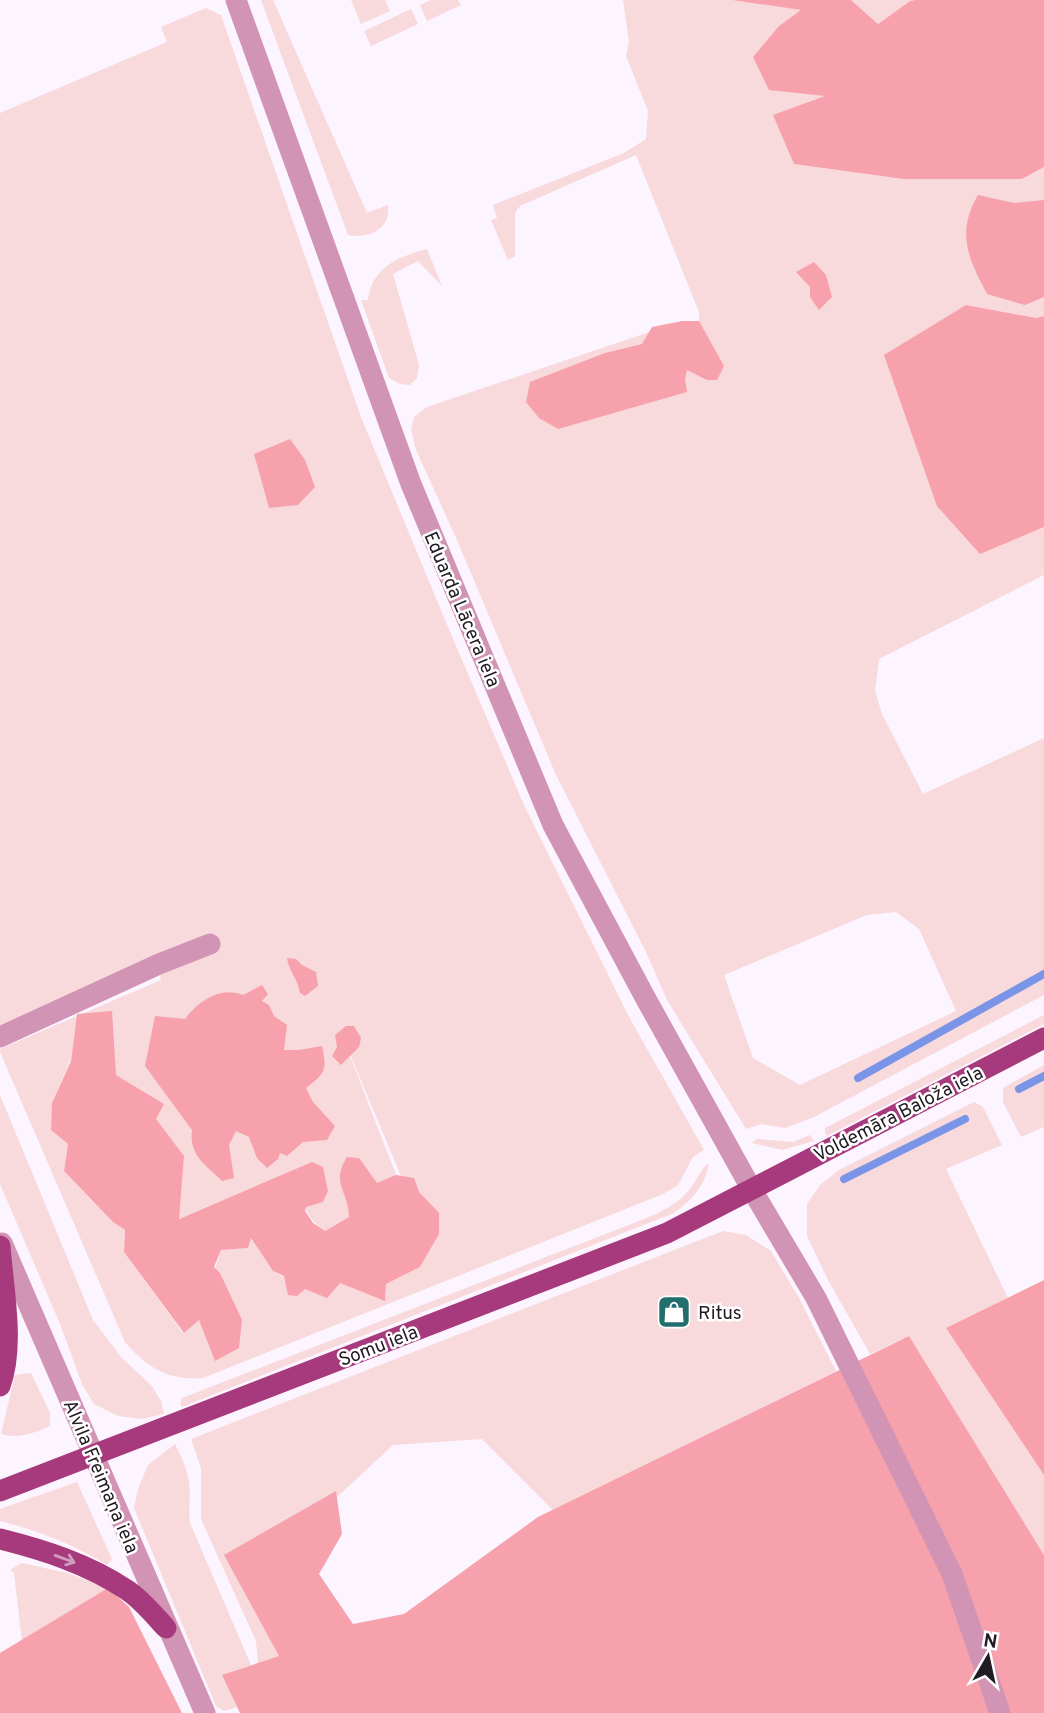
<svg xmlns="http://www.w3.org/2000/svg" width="1044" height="1713" font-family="Overpass,sans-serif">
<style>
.green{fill:#f8d9dc;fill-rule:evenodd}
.forest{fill:#f7a1ac}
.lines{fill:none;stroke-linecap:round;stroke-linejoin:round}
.stream{stroke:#7a94e7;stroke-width:8}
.minor{stroke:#d194b4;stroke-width:21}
.major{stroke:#a63a7c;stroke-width:21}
.oneway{stroke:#d29cbe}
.labels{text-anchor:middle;stroke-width:5;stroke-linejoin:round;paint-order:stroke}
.street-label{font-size:19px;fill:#221b23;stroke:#fff}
.poi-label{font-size:19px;fill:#221b23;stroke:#fff;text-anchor:start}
</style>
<rect width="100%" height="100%" fill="#fcf4fe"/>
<path class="green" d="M 261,0 L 273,0 L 367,213 L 388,205 C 391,229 369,239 348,235 Z
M 351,0 L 385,0 L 390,11 L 361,24 Z
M 431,0 L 458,0 L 461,5 L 427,21 L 420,5 Z
M 623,0 L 732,0 L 802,10 L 779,26 L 827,96 L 794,164 L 903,179 L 1022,179 L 1044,167 L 1044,316 L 1036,318 L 966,305 L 1039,528 L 1044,527 L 1044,575 L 879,659 L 875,691 L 882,714 L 923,794 L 1044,738 L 1044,995 L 814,1117 L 785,1128 L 761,1124 L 746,1129 L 667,1000 L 646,952 L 556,775 L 457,540 L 416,450 L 411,429 L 414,417 L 427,407 L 682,321 L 699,321 L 699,312 L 636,155 L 520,206 L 515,213 L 515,256 L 508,260 L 491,220 L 497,218 L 493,205 L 624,153 L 646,139 L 648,111 L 626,56 L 629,42 ZM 896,912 L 919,929 L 956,1011 L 800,1085 L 753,1058 L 724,975 L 867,915 Z
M 851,0 L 915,0 L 910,1 L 878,24 Z
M 206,8 L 221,15 L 361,417 L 445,620 L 524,805 L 628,1015 L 704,1150 L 693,1157 L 678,1185 L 663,1194 L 203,1378 C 169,1381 147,1368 125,1342 L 0,1052 L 0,1049 L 161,980 L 156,958 L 0,1032 L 0,113 L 167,42 L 161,27 ZM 77,1014 L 116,1075 L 163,1104 L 155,1119 L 184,1156 L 178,1219 L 299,1168 C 303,1196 300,1214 325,1231 L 349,1217 L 396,1175 L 342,1035 L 431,1248 L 420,1267 L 386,1284 L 385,1300 L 340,1283 L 305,1289 L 273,1271 L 251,1238 L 248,1248 L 221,1250 L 199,1320 L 183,1333 L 124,1252 L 125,1230 L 113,1222 L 64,1171 L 68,1144 L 51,1130 L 52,1103 L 71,1059 Z
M 411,9 L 418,24 L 371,46 L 364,31 Z
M 427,249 L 442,286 L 418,261 L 393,274 L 419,365 L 417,378 L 410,385 L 400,384 L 389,378 L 361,300 L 368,300 C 372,267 398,257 427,249 Z
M 1044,1015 L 1044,1024 L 827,1136 L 825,1132 L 825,1128 Z
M 1044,1065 L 1044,1127 L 1021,1137 L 1003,1102 L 1003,1088 Z
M 0,1095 L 93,1320 L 121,1357 L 152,1386 L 161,1401 L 164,1414 L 142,1419 L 118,1416 L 94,1404 L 82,1384 L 60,1324 L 0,1184 Z
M 974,1102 L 983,1107 L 1002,1145 L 946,1169 L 1008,1298 L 946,1328 L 1044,1475 L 1044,1555 L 909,1336 L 870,1354 L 828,1280 L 807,1236 L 807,1204 L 820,1185 L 839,1170 Z
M 810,1135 L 814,1141 L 782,1150 L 752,1143 L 757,1139 L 793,1142 Z
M 709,1163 C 705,1186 692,1200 674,1213 L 182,1407 L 180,1404 L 182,1398 L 616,1230 C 641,1220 672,1211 689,1190 C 697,1181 699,1171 709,1163 Z
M 723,1231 L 746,1235 L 771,1251 L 799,1298 L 836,1371 L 554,1511 L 482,1439 L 393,1445 L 336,1498 L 279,1656 L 258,1663 L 256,1641 L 201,1519 L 201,1468 L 191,1439 Z
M 31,1373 L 50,1413 L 50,1426 C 35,1433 18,1439 1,1434 L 15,1375 Z
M 175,1444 C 181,1456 187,1468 189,1482 C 191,1495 188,1509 190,1523 L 251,1665 L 223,1675 L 237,1707 L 224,1711 L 216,1706 L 134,1508 L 138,1489 L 148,1465 Z
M 77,1482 L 112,1559 L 107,1565 C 75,1545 37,1530 0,1521 L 0,1509 Z
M 22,1563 L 67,1573 L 108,1588 L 22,1641 L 14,1573 L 10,1570 Z"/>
<path class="forest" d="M 732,0 L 851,0 L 878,24 L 910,1 L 915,0 L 1044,0 L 1044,167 L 1022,179 L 903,179 L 794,164 L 773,115 L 825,96 L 769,90 L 753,57 L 779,26 L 801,10 Z
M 978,195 L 1014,203 L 1044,200 L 1044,297 L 1025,305 L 987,294 C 968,258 956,233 978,195 Z
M 814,262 L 826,275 L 832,297 L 819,310 L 810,297 L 810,287 L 796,272 Z
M 966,305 L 1036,318 L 1044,316 L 1044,527 L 980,554 L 937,506 L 884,355 Z
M 682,321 L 699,321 L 724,366 L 717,380 L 707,380 L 687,370 L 685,379 L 687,392 L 558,429 L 539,418 L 526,402 L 530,382 L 605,353 L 642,344 L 652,327 Z
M 290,439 L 305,460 L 315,487 L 298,505 L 269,508 L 254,454 Z
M 287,958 L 296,959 L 302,965 L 316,972 L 318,986 L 305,996 L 300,993 C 298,979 289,972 287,958 Z
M 262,985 L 268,994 L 262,1001 L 269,1005 L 274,1016 L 287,1025 L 284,1050 L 299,1050 L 322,1046 C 327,1070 326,1073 306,1088 L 313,1102 L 335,1126 L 327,1140 L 303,1142 L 287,1156 L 280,1153 L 278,1159 L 267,1168 L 257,1158 L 249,1137 L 236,1131 L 229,1145 L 234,1178 L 222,1181 C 205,1164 189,1156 192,1130 L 145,1066 L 155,1016 L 185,1019 C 199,1001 220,986 243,995 Z
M 112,1011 L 116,1075 L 164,1104 L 156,1119 L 184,1156 L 179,1219 L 312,1162 L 323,1167 L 328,1191 L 323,1202 L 306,1207 L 305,1211 L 313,1223 L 325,1231 L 349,1217 C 349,1191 330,1184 347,1157 L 359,1158 L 377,1183 L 396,1175 L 414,1178 L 419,1192 L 439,1213 L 439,1234 L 420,1267 L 386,1284 L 385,1301 L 340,1283 L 327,1298 L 305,1289 L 297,1296 L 288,1295 L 284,1276 L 273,1271 L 251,1238 L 248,1248 L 221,1250 L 214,1267 L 220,1273 L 242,1320 L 239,1348 L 215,1361 L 199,1320 L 184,1333 L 124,1252 L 125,1230 L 113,1222 L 64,1171 L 68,1144 L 51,1130 L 52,1103 L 71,1061 L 77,1014 Z
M 346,1026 L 354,1026 L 361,1038 L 359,1047 L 341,1065 L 332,1056 L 337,1047 L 335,1035 Z
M 1044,1280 L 1044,1475 L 946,1328 Z
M 909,1336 L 1044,1555 L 1044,1713 L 240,1713 L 222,1675 L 279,1656 L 224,1555 L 336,1491 L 342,1534 L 319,1574 L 353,1624 L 404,1614 L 538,1517 Z
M 108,1588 L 129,1607 L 182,1713 L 0,1713 L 0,1653 Z"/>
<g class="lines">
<path class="stream" d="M 858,1078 L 1044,974
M 1019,1089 L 1044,1076
M 844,1179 L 965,1119"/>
<path class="minor" d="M 236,0 L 411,484 L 553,825 L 646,999 L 752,1190 L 816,1298 L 952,1574 L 1000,1713
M 0,1037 L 159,964 L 210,944
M 2,1243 L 205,1713"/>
<path class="major" d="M 0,1246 C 3,1288 15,1346 0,1386
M 0,1491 L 667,1233 L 1044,1038
M 0,1539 C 44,1550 88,1564 127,1590 C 141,1599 154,1615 166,1628"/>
</g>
<defs><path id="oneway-shaft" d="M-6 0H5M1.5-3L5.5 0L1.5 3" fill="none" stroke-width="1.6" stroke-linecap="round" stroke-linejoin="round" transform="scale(1.75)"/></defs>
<use class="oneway" href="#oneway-shaft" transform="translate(65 1559) rotate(20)"/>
<defs>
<symbol id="shop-square" viewBox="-11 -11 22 22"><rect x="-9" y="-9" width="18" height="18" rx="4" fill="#226e6c" stroke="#fff"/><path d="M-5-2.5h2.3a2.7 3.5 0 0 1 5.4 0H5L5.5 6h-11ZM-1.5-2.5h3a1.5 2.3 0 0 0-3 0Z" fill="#fff"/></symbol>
</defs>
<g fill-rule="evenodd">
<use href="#shop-square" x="655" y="1293" width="38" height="38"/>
</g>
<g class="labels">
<g class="street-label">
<text transform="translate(463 609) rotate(67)" y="7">Eduarda Lācera iela</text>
<text transform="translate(898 1113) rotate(-27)" y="7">Voldemāra Baloža iela</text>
<text transform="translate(378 1345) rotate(-21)" y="7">Somu iela</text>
<text transform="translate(102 1476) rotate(67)" y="7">Alvila Freimaņa iela</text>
</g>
<g class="poi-label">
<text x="698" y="1319">Ritus</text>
</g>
</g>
<g transform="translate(988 1657) rotate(9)" stroke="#ffffff" stroke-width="5" paint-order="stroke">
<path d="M0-5L12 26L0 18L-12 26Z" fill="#221b23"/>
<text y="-10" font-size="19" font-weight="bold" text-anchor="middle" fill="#221b23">N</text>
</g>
</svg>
